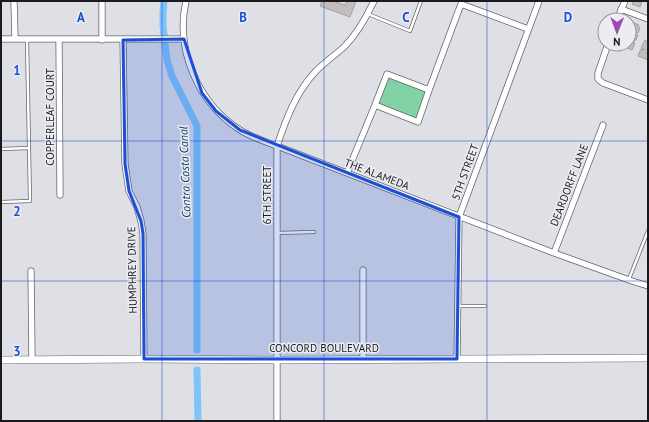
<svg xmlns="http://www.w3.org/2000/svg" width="649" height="422" font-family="'PT Sans',sans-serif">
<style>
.green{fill:#81d3a5}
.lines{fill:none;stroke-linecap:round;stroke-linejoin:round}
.canal{stroke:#7ec3fa;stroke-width:7}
.building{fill:#c3bdbb;stroke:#a59f9d}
.service-casing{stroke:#646569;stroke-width:4}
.minor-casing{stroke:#646569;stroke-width:7}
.tertiary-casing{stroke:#646569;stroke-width:8}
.service{stroke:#fff;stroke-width:2.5}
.minor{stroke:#fff;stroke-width:5.5}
.tertiary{stroke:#fff;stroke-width:7}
.marked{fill:#1d4ed8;fill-opacity:0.2;stroke:#1d4ed8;stroke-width:3;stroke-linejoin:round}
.grid{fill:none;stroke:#1d4ed8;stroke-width:1;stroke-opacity:0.55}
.labels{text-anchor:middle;stroke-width:3;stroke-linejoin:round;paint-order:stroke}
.street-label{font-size:11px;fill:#1a1a1c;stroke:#ecedf3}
.water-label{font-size:12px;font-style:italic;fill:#093f63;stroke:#ecedf3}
.grid-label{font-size:13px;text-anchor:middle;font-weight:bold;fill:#1d4ed8;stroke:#ecedf3;stroke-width:3;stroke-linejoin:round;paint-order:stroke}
</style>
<rect width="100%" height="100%" fill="#dfe0e5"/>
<path class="green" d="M 387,74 L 429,90 L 418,122 L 375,105 Z"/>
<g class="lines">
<path class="canal" d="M 164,1 L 163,13 L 163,26 L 167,60 L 172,76 L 197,126 L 197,350
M 197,370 L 198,421"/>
</g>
<path class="building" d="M 322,1 L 332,1 L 345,5 L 347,1 L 356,1 L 350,17 L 320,6 Z
M 633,1 L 642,1 L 640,7 L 632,4 Z
M 629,21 L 639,25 L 638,27 L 640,28 L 638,33 L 629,29 Z
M 629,31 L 638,35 L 636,40 L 635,40 L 634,41 L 629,39 Z
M 645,40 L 648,42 L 648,51 L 641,48 Z
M 629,41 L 635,43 L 632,50 L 617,44 L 629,44 Z
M 641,49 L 647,53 L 648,51 L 648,60 L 638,56 Z"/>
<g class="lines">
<defs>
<path id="service" d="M 368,14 L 410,31 L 421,1
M 1,149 L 29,148
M 1,202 L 30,201 L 27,40
M 277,233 L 314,232
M 629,279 L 648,231
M 458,306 L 485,306"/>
<path id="minor" d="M 14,1 L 15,39
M 102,1 L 102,40
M 186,1 C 175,50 198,103 240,130 C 251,137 264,141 277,146 L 554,253 L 629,280 L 648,286
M 621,9 L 648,19
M 617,20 L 625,1
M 1,39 L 184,39
M 59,39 L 60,195
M 123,40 L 125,164 L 129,191 L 137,207 L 141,221 L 143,234 L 144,359
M 608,44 L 598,73 L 598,79 L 603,83 L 648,100
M 375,105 L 387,74 L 429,90
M 347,173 L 375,105 L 418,122 L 429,90 L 461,4 L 528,29
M 554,253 L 603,125
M 363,270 L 363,359
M 31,271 L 32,360
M 457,359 L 459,217 L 539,1
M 277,421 L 277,146 C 286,119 296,92 316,71 C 325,62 335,55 344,47 C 357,34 366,18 374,1"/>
<path id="tertiary" d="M 1,360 L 144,359 L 277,360 L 648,358"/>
</defs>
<use href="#service" class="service-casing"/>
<use href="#minor" class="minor-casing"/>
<use href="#tertiary" class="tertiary-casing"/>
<use href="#service" class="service"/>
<use href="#minor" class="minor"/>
<use href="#tertiary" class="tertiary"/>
</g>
<path class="marked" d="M 184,39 L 202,93 L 216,111 L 240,130 L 459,217 L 457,359 L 144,359 L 143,234 L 141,221 L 129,191 L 125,164 L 123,40 Z"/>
<path class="grid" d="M 162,1 L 162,421M 324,1 L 324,421M 487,1 L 487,421M 1,141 L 648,141M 1,281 L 648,281"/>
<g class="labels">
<g class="street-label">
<text transform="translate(50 117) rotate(-90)" y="4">COPPERLEAF COURT</text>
<text transform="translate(465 172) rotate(-70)" y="4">5TH STREET</text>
<text transform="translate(377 174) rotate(21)" y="4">THE ALAMEDA</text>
<text transform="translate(569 185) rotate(-69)" y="4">DEARDORFF LANE</text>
<text transform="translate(267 195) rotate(-90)" y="4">6TH STREET</text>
<text transform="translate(132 270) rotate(-91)" y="4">HUMPHREY DRIVE</text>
<text x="324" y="352">CONCORD BOULEVARD</text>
</g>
<g class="water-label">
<text transform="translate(185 172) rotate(-92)" y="4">Contra Costa Canal</text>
</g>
</g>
<g class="grid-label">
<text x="81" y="22">A</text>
<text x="243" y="22">B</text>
<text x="406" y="22">C</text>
<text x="568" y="22">D</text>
<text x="17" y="75">1</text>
<text x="17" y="216">2</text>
<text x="17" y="356">3</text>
</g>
<rect width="649" height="422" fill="none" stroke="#1a1a1c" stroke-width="4"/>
<g transform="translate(617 32) rotate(181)"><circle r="19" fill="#ecedf3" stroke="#98999d"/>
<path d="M0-3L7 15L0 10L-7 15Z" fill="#9b47b5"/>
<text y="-6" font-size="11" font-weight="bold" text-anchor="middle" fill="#1a1a1c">N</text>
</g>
</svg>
